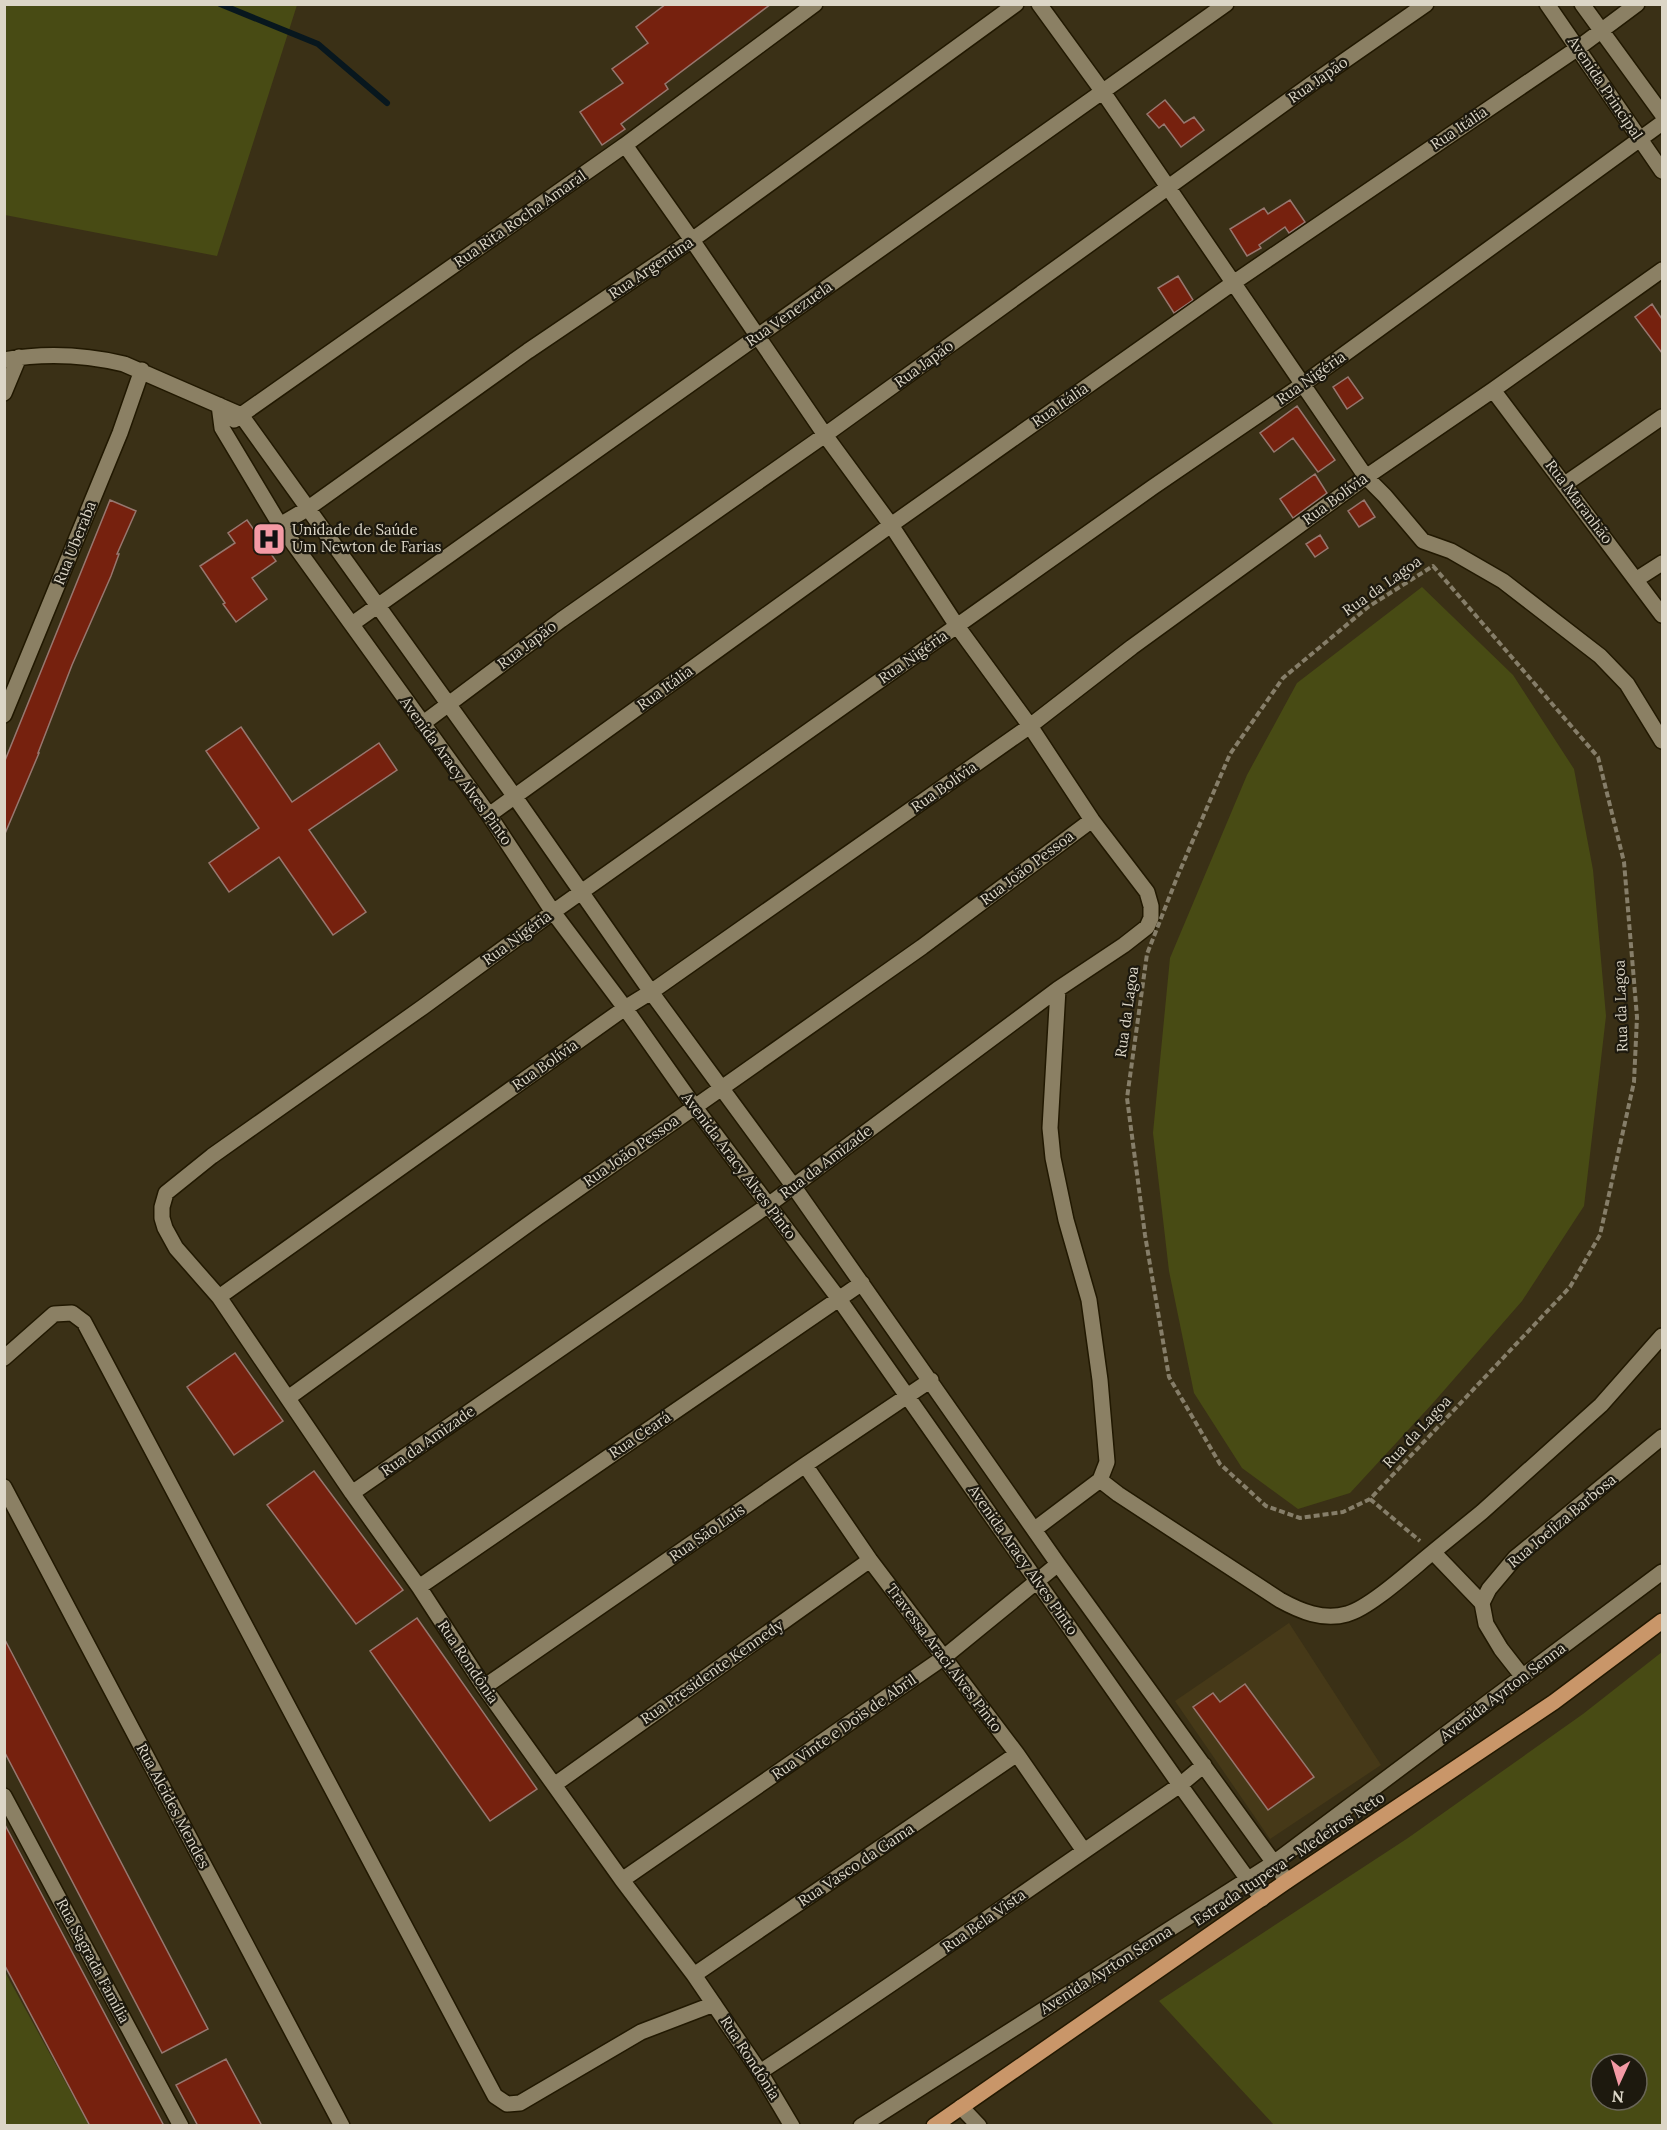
<svg xmlns="http://www.w3.org/2000/svg" width="1667" height="2130" font-family="Lora,serif">
<style>
.built{fill:#463918}
.green{fill:#484b14;fill-rule:evenodd}
.lines{fill:none;stroke-linecap:round;stroke-linejoin:round}
.stream{stroke:#08171e;stroke-width:6}
.building{fill:#76210e;stroke:#97776f;stroke-width:1.5}
.minor-casing{stroke:#211801;stroke-width:18}
.major-casing{stroke:#211801;stroke-width:18}
.path{stroke:#867e69;stroke-width:4;stroke-dasharray:6 3;stroke-linecap:butt}
.minor{stroke:#8b8064;stroke-width:15}
.major{stroke:#c99669;stroke-width:15}
.labels{text-anchor:middle;stroke-width:4.5;stroke-linejoin:round;paint-order:stroke}
.street-label{font-size:15px;fill:#dcd6c7;stroke:#1d190e}
.poi-label{font-size:15px;fill:#dcd6c7;stroke:#1d190e;text-anchor:start}
</style>
<rect width="100%" height="100%" fill="#3a3016"/>
<path class="built" d="M 1289,1623 L 1381,1765 L 1270,1839 L 1175,1701 Z"/>
<path class="green" d="M 5,4 L 297,5 L 217,256 L 5,215 Z
M 1422,587 L 1513,675 L 1574,769 L 1593,870 L 1606,1016 L 1584,1206 L 1522,1301 L 1433,1403 L 1350,1493 L 1298,1509 L 1242,1468 L 1194,1393 L 1169,1271 L 1153,1133 L 1170,958 L 1247,775 L 1297,683 Z
M 1662,1652 L 1662,2125 L 1274,2125 L 1159,2001 L 1408,1838 L 1583,1714 ZM 1601,2064 L 1637,2064 L 1637,2100 L 1601,2100 Z
M 4,1972 L 5,1972 L 89,2125 L 5,2125 Z"/>
<g class="lines">
<path class="stream" d="M 220,4 L 318,44 L 387,103"/>
</g>
<path class="building" d="M 666,4 L 771,4 L 665,84 L 668,89 L 621,124 L 625,129 L 602,145 L 580,112 L 623,83 L 612,69 L 648,43 L 636,27 Z
M 1165,100 L 1184,123 L 1194,117 L 1204,130 L 1181,147 L 1164,124 L 1159,128 L 1147,114 Z
M 1290,200 L 1305,222 L 1289,233 L 1285,227 L 1259,245 L 1261,248 L 1247,256 L 1230,229 L 1264,208 L 1268,214 Z
M 1178,276 L 1193,300 L 1174,313 L 1158,288 Z
M 1652,304 L 1662,319 L 1662,353 L 1635,317 Z
M 1348,377 L 1363,398 L 1347,409 L 1333,387 Z
M 1297,406 L 1335,460 L 1318,472 L 1293,438 L 1274,452 L 1260,433 Z
M 1315,474 L 1327,493 L 1293,518 L 1280,499 Z
M 110,500 L 136,511 L 117,554 L 119,554 L 111,576 L 72,665 L 38,753 L 39,753 L 4,836 L 4,763 Z
M 1364,500 L 1375,517 L 1359,527 L 1348,511 Z
M 247,520 L 276,561 L 252,578 L 267,599 L 236,622 L 223,604 L 225,603 L 200,566 L 235,543 L 228,533 Z
M 1320,535 L 1328,548 L 1315,557 L 1306,544 Z
M 241,727 L 292,802 L 379,743 L 397,770 L 309,830 L 366,912 L 333,935 L 279,857 L 229,892 L 209,863 L 259,828 L 206,751 Z
M 235,1353 L 283,1421 L 234,1455 L 187,1387 Z
M 314,1471 L 403,1590 L 356,1624 L 267,1505 Z
M 417,1618 L 537,1789 L 490,1821 L 370,1651 Z
M 4,1638 L 208,2029 L 162,2053 L 4,1751 Z
M 1245,1684 L 1314,1777 L 1268,1810 L 1193,1707 L 1213,1693 L 1220,1702 Z
M 4,1823 L 164,2126 L 90,2126 L 4,1964 Z
M 226,2059 L 262,2126 L 198,2126 L 176,2085 Z"/>
<g class="lines">
<defs>
<path id="minor" d="M 1039,4 L 1103,92 L 1366,477 L 1385,496 L 1423,541 L 1451,551 L 1503,581 L 1600,656 L 1627,684 L 1662,741
M 1547,4 L 1662,171
M 1582,4 L 1662,114
M 4,360 C 43,353 86,355 124,364 L 241,415 L 515,797 L 651,992 L 794,1187 L 1058,1564 L 1287,1881
M 1493,390 L 1662,615
M 4,393 L 19,357
M 219,405 L 222,428 L 280,525 L 489,815 L 553,912 L 625,1008 L 694,1106 L 839,1299 L 1180,1785 L 1262,1899
M 234,420 L 625,145 L 815,4
M 1565,484 L 1662,417
M 280,525 L 307,509 L 528,351 L 692,240 L 1016,4
M 1637,579 L 1662,563
M 352,624 L 1226,4
M 4,715 L 120,433 L 142,370
M 422,724 L 561,620 L 825,435 L 1314,82 L 1426,4
M 489,815 L 891,525 L 1233,283 L 1578,48 L 1637,4
M 219,1297 L 625,1008 L 651,992 L 1030,726 L 1132,647 L 1366,477 L 1493,390 L 1662,270
M 4,1358 L 54,1314 L 72,1313 L 84,1322 L 495,2096 L 507,2104 L 520,2103 L 641,2032 L 714,2004
M 288,1398 L 537,1218 L 922,947 L 1092,820
M 805,1465 L 870,1560 L 1017,1754 L 1084,1851
M 1100,1480 L 1118,1494 L 1280,1600 C 1300,1611 1323,1621 1347,1614 C 1370,1608 1413,1568 1433,1552 L 1482,1603
M 4,1487 L 342,2126
M 352,1493 L 767,1206 L 1058,989 L 1124,945 L 1147,927 L 1151,918 L 1151,906 L 1147,892 L 1092,820 L 1030,726 L 957,626 L 891,525 L 825,435 L 692,240 L 625,145
M 1035,1529 L 1100,1480 L 1107,1462 L 1100,1380 L 1089,1300 L 1066,1220 L 1053,1158 L 1050,1128 L 1058,989
M 1433,1552 L 1482,1512 L 1601,1405 L 1662,1336
M 419,1587 L 862,1283
M 1523,1677 L 1501,1649 L 1486,1624 L 1482,1603 L 1489,1589 L 1515,1558 L 1662,1437
M 484,1687 L 805,1465 L 931,1380
M 554,1785 L 870,1560
M 4,1796 L 181,2126
M 622,1880 L 943,1658 L 1058,1564
M 694,1975 L 1017,1754
M 760,2072 C 902,1979 1040,1881 1180,1785 L 1204,1765
M 961,2107 L 979,2126
M 792,2126 L 760,2072 L 694,1975 L 622,1880 L 484,1687 L 419,1587 L 352,1493 L 219,1297 L 176,1248 L 165,1228 L 162,1218 L 162,1207 L 166,1193 L 212,1156 L 423,1007 L 553,912 L 1153,487 L 1302,385 L 1662,123
M 861,2126 L 1275,1862 L 1662,1572"/>
<path id="major" d="M 934,2126 L 1287,1881 L 1554,1702 L 1662,1621"/>
</defs>
<use href="#minor" class="minor-casing"/>
<use href="#major" class="major-casing"/>
<path class="path" d="M 1433,566 L 1598,757 L 1624,862 L 1637,1017 L 1634,1082 L 1600,1235 L 1570,1287 L 1370,1499 L 1343,1512 L 1300,1518 L 1266,1506 L 1220,1464 L 1169,1377 L 1145,1235 L 1127,1098 L 1147,954 L 1178,875 L 1230,754 L 1283,678 L 1368,607 Z
M 1370,1499 L 1420,1541"/>
<use href="#minor" class="minor"/>
<use href="#major" class="major"/>
</g>
<defs>
<symbol id="hospital-square" viewBox="-11 -11 22 22"><rect x="-9" y="-9" width="18" height="18" rx="4" fill="#f49aa5" stroke="#1d190e"/><path d="M-5-5h3v3.5h4V-5h3V5h-3V1.5h-4V5h-3Z" fill="#111"/></symbol>
</defs>
<g fill-rule="evenodd">
<use href="#hospital-square" x="250" y="520" width="38" height="38"/>
</g>
<g class="labels">
<g class="street-label">
<text transform="translate(1318 80) rotate(-35)" y="5">Rua Japão</text>
<text transform="translate(1605 88) rotate(56)" y="5">Avenida Principal</text>
<text transform="translate(1459 128) rotate(-34)" y="5">Rua Itália</text>
<text transform="translate(520 219) rotate(-35)" y="5">Rua Rita Rocha Amaral</text>
<text transform="translate(651 268) rotate(-34)" y="5">Rua Argentina</text>
<text transform="translate(789 314) rotate(-35)" y="5">Rua Venezuela</text>
<text transform="translate(924 364) rotate(-36)" y="5">Rua Japão</text>
<text transform="translate(1311 378) rotate(-35)" y="5">Rua Nigéria</text>
<text transform="translate(1060 405) rotate(-35)" y="5">Rua Itália</text>
<text transform="translate(1335 499) rotate(-36)" y="5">Rua Bolívia</text>
<text transform="translate(1579 502) rotate(53)" y="5">Rua Maranhão</text>
<text transform="translate(75 543) rotate(-68)" y="5">Rua Uberaba</text>
<text transform="translate(1382 586) rotate(-35)" y="5">Rua da Lagoa</text>
<text transform="translate(527 645) rotate(-37)" y="5">Rua Japão</text>
<text transform="translate(913 657) rotate(-35)" y="5">Rua Nigéria</text>
<text transform="translate(665 688) rotate(-36)" y="5">Rua Itália</text>
<text transform="translate(456 771) rotate(54)" y="5">Avenida Aracy Alves Pinto</text>
<text transform="translate(944 787) rotate(-35)" y="5">Rua Bolívia</text>
<text transform="translate(1027 868) rotate(-37)" y="5">Rua João Pessoa</text>
<text transform="translate(517 938) rotate(-36)" y="5">Rua Nigéria</text>
<text transform="translate(1621 1006) rotate(-92)" y="5">Rua da Lagoa</text>
<text transform="translate(1127 1012) rotate(-82)" y="5">Rua da Lagoa</text>
<text transform="translate(545 1065) rotate(-35)" y="5">Rua Bolívia</text>
<text transform="translate(631 1151) rotate(-35)" y="5">Rua João Pessoa</text>
<text transform="translate(826 1162) rotate(-37)" y="5">Rua da Amizade</text>
<text transform="translate(739 1166) rotate(53)" y="5">Avenida Aracy Alves Pinto</text>
<text transform="translate(1417 1432) rotate(-47)" y="5">Rua da Lagoa</text>
<text transform="translate(640 1435) rotate(-34)" y="5">Rua Ceará</text>
<text transform="translate(428 1441) rotate(-35)" y="5">Rua da Amizade</text>
<text transform="translate(1562 1521) rotate(-40)" y="5">Rua Joeliza Barbosa</text>
<text transform="translate(707 1533) rotate(-35)" y="5">Rua São Luis</text>
<text transform="translate(1023 1560) rotate(55)" y="5">Avenida Aracy Alves Pinto</text>
<text transform="translate(944 1658) rotate(53)" y="5">Travessa Araci Alves Pinto</text>
<text transform="translate(468 1662) rotate(56)" y="5">Rua Rondônia</text>
<text transform="translate(712 1672) rotate(-35)" y="5">Rua Presidente Kennedy</text>
<text transform="translate(1503 1692) rotate(-37)" y="5">Avenida Ayrton Senna</text>
<text transform="translate(844 1727) rotate(-35)" y="5">Rua Vinte e Dois de Abril</text>
<text transform="translate(173 1806) rotate(62)" y="5">Rua Alcides Mendes</text>
<text transform="translate(1289 1859) rotate(-34)" y="5">Estrada Itupeva - Medeiros Neto</text>
<text transform="translate(856 1865) rotate(-34)" y="5">Rua Vasco da Gama</text>
<text transform="translate(984 1921) rotate(-35)" y="5">Rua Bela Vista</text>
<text transform="translate(93 1961) rotate(62)" y="5">Rua Sagrada Família</text>
<text transform="translate(1106 1970) rotate(-32)" y="5">Avenida Ayrton Senna</text>
<text transform="translate(750 2058) rotate(57)" y="5">Rua Rondônia</text>
</g>
<g class="poi-label">
<text x="292" y="535">Unidade de Saúde<tspan x="292" dy="17">Um Newton de Farias</tspan></text>
</g>
</g>
<rect width="1667" height="2130" fill="none" stroke="#dcd6c7" stroke-width="12"/>
<g transform="translate(1619 2082) rotate(184)"><circle r="28" fill="#1d190e" stroke="#696558" stroke-width="1.5"/>
<path d="M0-4.5L10 22L0 15L-10 22Z" fill="#f49aa5"/>
<text y="-9" font-size="16" font-weight="bold" text-anchor="middle" fill="#dcd6c7">N</text>
</g>
</svg>
